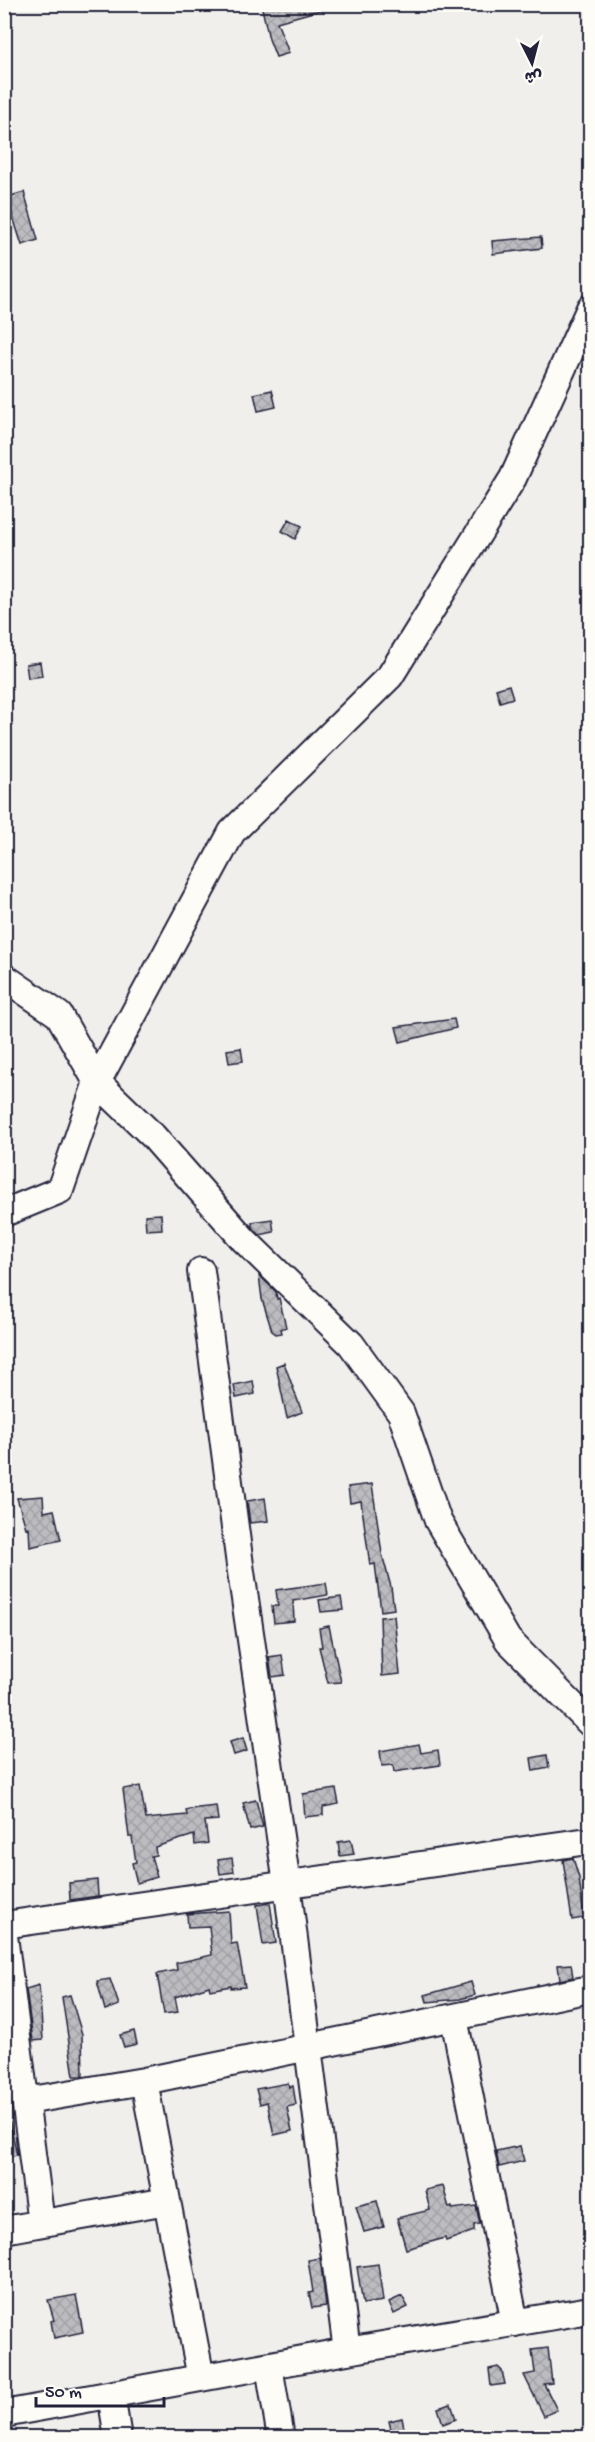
<svg xmlns="http://www.w3.org/2000/svg" width="595" height="2442" font-family="'Gochi Hand','Playpen Sans Arabic',sans-serif">
<style>
.building{fill:url(#building-cross-hatch);stroke:#22223b;stroke-width:1.5}
.lines{fill:none;stroke-linecap:round;stroke-linejoin:round}
.minor-casing{stroke:#22223b;stroke-width:30}
.minor{stroke:#fdfcf7;stroke-width:26}
</style>
<defs>
<pattern id="building-cross-hatch" width="8" height="8" patternUnits="userSpaceOnUse" patternTransform="scale(1.5)"><rect width="8" height="8" fill="#bcbcc0"/><path d="M0 0l8 8M0 8l8-8" fill="none" stroke="#a1a1a6"/></pattern>
</defs>
<rect width="100%" height="100%" fill="#f0efec"/>
<filter id="ink" filterUnits="userSpaceOnUse"><feTurbulence type="fractalNoise" baseFrequency=".0167" numOctaves="2"/><feDisplacementMap in="SourceGraphic" scale="12" xChannelSelector="R" yChannelSelector="G"/><feConvolveMatrix kernelMatrix="1 2 1 2 8 2 1 2 1" color-interpolation-filters="sRGB"/></filter>
<g filter="url(#ink)">
<path class="building" d="M 261,4 L 323,4 L 324,9 L 277,22 L 289,53 L 276,57 L 269,39 Z
M 24,192 L 38,240 L 22,245 L 11,211 L 4,213 L 4,198 Z
M 541,237 L 542,248 L 493,254 L 492,241 Z
M 272,390 L 276,407 L 258,411 L 254,394 Z
M 289,519 L 302,526 L 295,539 L 282,531 Z
M 40,662 L 42,676 L 28,678 L 26,664 Z
M 509,685 L 513,698 L 500,702 L 496,689 Z
M 454,1019 L 456,1028 L 400,1042 L 396,1027 Z
M 241,1048 L 243,1061 L 229,1063 L 227,1050 Z
M 161,1214 L 162,1229 L 146,1230 L 145,1215 Z
M 272,1219 L 274,1232 L 260,1235 L 252,1227 L 252,1222 Z
M 259,1275 L 276,1292 L 277,1299 L 279,1298 L 286,1327 L 281,1329 L 282,1333 L 276,1334 L 272,1331 L 262,1299 Z
M 284,1363 L 302,1412 L 287,1418 L 276,1366 Z
M 253,1381 L 255,1394 L 236,1398 L 234,1385 Z
M 372,1484 L 382,1554 L 391,1587 L 394,1609 L 381,1611 L 375,1564 L 370,1565 L 361,1501 L 350,1503 L 348,1487 Z
M 43,1496 L 44,1512 L 54,1510 L 61,1540 L 30,1547 L 29,1527 L 26,1528 L 17,1498 Z
M 265,1498 L 268,1521 L 250,1523 L 247,1501 Z
M 326,1583 L 328,1595 L 293,1601 L 294,1621 L 274,1623 L 272,1606 L 278,1606 L 276,1590 Z
M 341,1597 L 343,1610 L 321,1612 L 319,1600 Z
M 394,1616 L 400,1674 L 382,1676 L 380,1617 Z
M 329,1626 L 341,1682 L 328,1683 L 319,1647 L 322,1647 L 319,1628 Z
M 282,1655 L 285,1675 L 272,1677 L 269,1657 Z
M 243,1738 L 247,1751 L 234,1755 L 230,1742 Z
M 419,1744 L 421,1753 L 438,1750 L 440,1765 L 394,1772 L 393,1765 L 382,1766 L 380,1751 Z
M 547,1755 L 549,1768 L 533,1771 L 531,1758 Z
M 140,1786 L 146,1819 L 187,1815 L 186,1810 L 189,1809 L 216,1806 L 218,1820 L 205,1821 L 208,1843 L 195,1845 L 194,1835 L 155,1847 L 156,1855 L 151,1856 L 157,1877 L 137,1883 L 132,1863 L 136,1862 L 132,1837 L 129,1837 L 123,1789 Z
M 336,1789 L 339,1804 L 323,1807 L 323,1815 L 305,1817 L 303,1794 Z
M 256,1800 L 263,1827 L 250,1830 L 243,1803 Z
M 351,1840 L 354,1854 L 340,1856 L 338,1842 Z
M 232,1858 L 234,1872 L 220,1874 L 218,1860 Z
M 573,1858 L 579,1878 L 584,1918 L 572,1920 L 563,1860 Z
M 97,1880 L 98,1896 L 70,1900 L 69,1883 Z
M 270,1903 L 276,1943 L 263,1945 L 257,1905 Z
M 229,1911 L 231,1944 L 237,1943 L 245,1987 L 231,1988 L 231,1986 L 210,1990 L 209,1986 L 175,1997 L 178,2012 L 164,2014 L 157,1974 L 177,1970 L 176,1963 L 212,1955 L 209,1926 L 188,1927 L 187,1914 Z
M 571,1964 L 573,1977 L 560,1980 L 558,1965 Z
M 110,1979 L 119,2005 L 105,2010 L 97,1981 Z
M 471,1982 L 475,1995 L 460,1999 L 427,2002 L 425,1995 Z
M 39,1985 L 43,2040 L 33,2041 L 26,1989 Z
M 70,1995 L 82,2034 L 83,2076 L 74,2076 L 62,1997 Z
M 134,2031 L 137,2044 L 124,2047 L 120,2035 Z
M 288,2083 L 289,2087 L 293,2086 L 296,2105 L 287,2107 L 292,2131 L 274,2135 L 267,2102 L 260,2104 L 256,2089 Z
M 4,2115 L 8,2115 L 17,2155 L 4,2158 Z
M 520,2146 L 524,2161 L 499,2167 L 496,2151 Z
M 443,2186 L 449,2208 L 452,2207 L 452,2209 L 476,2206 L 480,2224 L 474,2225 L 474,2231 L 446,2241 L 445,2238 L 406,2249 L 397,2218 L 430,2210 L 425,2190 Z
M 377,2201 L 384,2227 L 364,2232 L 356,2206 Z
M 320,2258 L 326,2306 L 312,2308 L 309,2293 L 313,2292 L 308,2260 Z
M 378,2264 L 383,2301 L 363,2304 L 357,2267 Z
M 76,2295 L 83,2332 L 54,2338 L 51,2321 L 54,2320 L 48,2300 Z
M 402,2296 L 408,2307 L 394,2314 L 389,2302 Z
M 548,2348 L 552,2383 L 544,2384 L 557,2410 L 544,2416 L 524,2375 L 535,2373 L 532,2350 Z
M 498,2367 L 502,2371 L 505,2384 L 491,2386 L 489,2369 Z
M 451,2404 L 456,2419 L 443,2424 L 438,2408 Z
M 402,2418 L 406,2438 L 393,2438 L 389,2421 Z"/>
<g class="lines">
<defs>
<path id="minor" d="M 4,977 L 59,1015 L 97,1082 L 153,1136 L 244,1240 L 351,1344 L 401,1413 L 438,1521 L 508,1640 L 590,1723
M 4,1213 L 60,1190 L 97,1082 L 232,832 L 390,676 L 513,478 L 590,308
M 201,1271 L 240,1565 L 287,1884 L 347,2351
M 4,1925 L 581,1842
M 4,1936 L 41,2223
M 454,2018 L 515,2323
M 144,2081 L 201,2378
M 26,2101 L 144,2081 L 590,1989
M 4,2230 L 167,2201
M 269,2366 L 281,2438
M 111,2395 L 118,2438
M 4,2414 L 347,2351 L 590,2310"/>
</defs>
<use href="#minor" class="minor-casing"/>
<use href="#minor" class="minor"/>
</g>
</g>
<rect width="595" height="2442" fill="none" stroke="#fdfcf7" stroke-width="24"/>
<rect x="12" y="12" width="571" height="2418" fill="none" stroke="#22223b" stroke-width="2" filter="url(#ink)"/>
<g transform="translate(532 63) rotate(174)" stroke="#fdfcf7" stroke-width="4.5" paint-order="stroke">
<path d="M0-4.5L10 22L0 15L-10 22Z" fill="#22223b"/>
<text y="-9" font-size="16" font-weight="bold" text-anchor="middle" fill="#22223b">ش</text>
</g>
<path d="M36 2397v9h128v-9" fill="none" stroke="#22223b" stroke-width="3"/>
<text x="45" y="2397" font-size="18" fill="#22223b" stroke="#fdfcf7" stroke-width="4.5" paint-order="stroke">50 m</text>
</svg>
